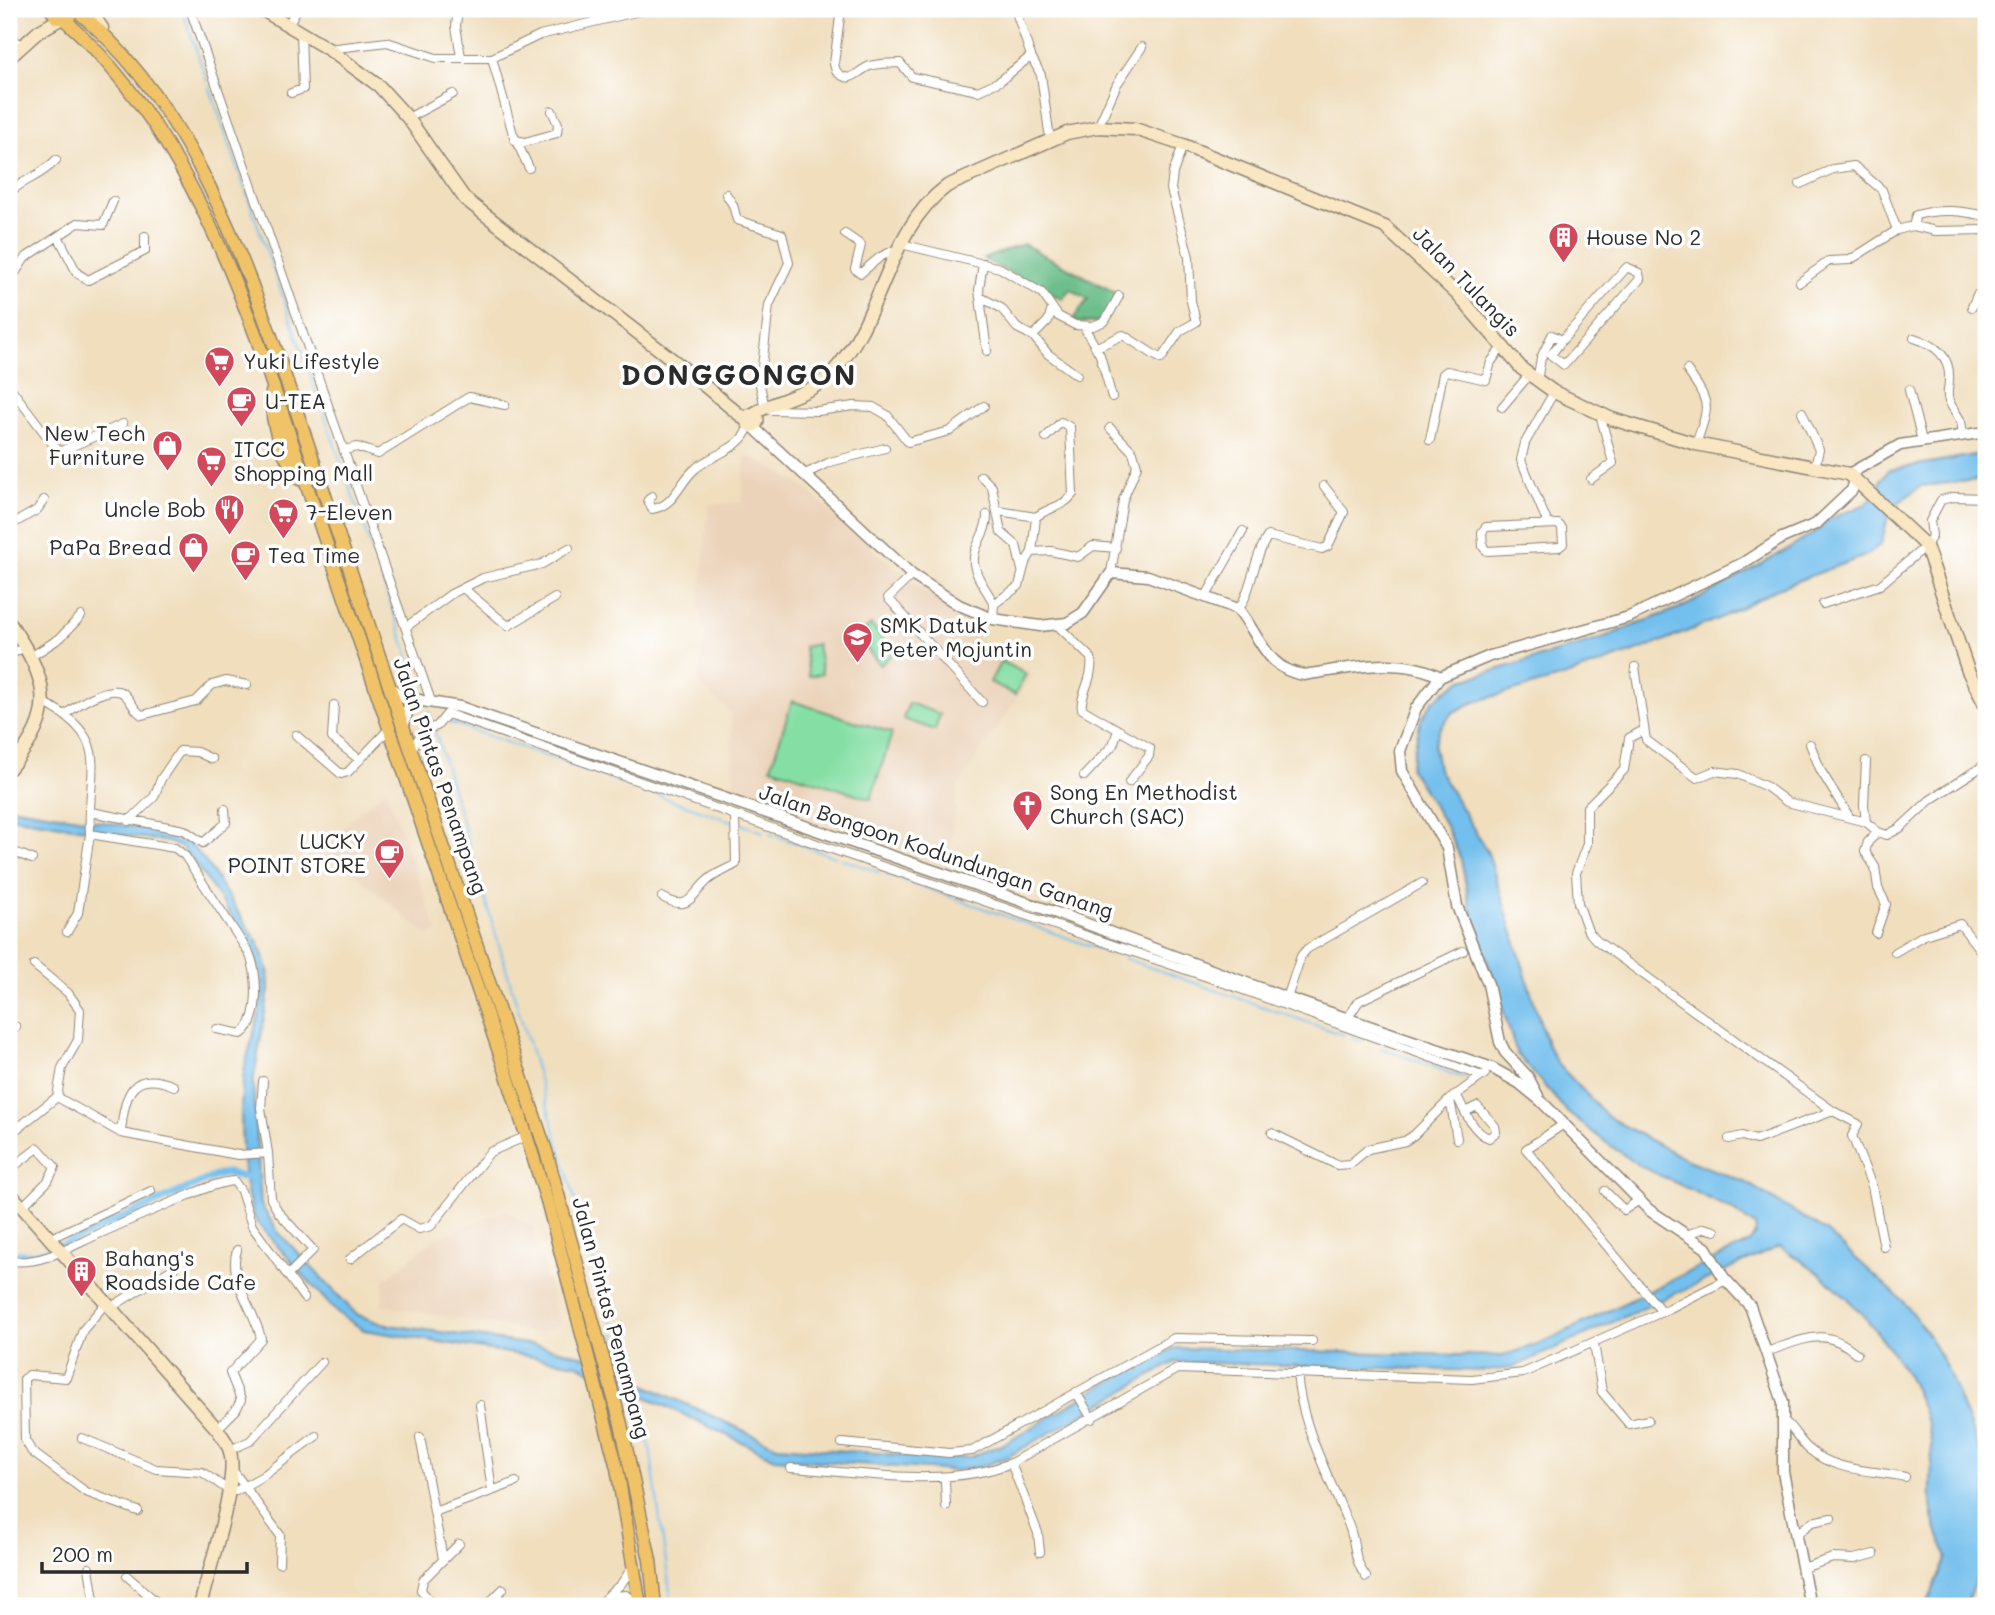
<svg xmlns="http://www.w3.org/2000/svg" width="1995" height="1615" font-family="Mali,sans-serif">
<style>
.built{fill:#ebd3b9}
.green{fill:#85dfa4;stroke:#588568;stroke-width:2}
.forest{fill:#6cbe8a;stroke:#4c745a;stroke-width:2}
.water{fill:#73bfed;stroke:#4f758c;stroke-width:2}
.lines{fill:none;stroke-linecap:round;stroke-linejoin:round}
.stream{stroke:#73bfed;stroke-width:2}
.canal{stroke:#73bfed;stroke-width:7}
.minor-casing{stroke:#8e8474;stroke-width:10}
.tertiary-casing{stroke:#8e8474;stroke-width:13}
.secondary-casing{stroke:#8e8474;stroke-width:15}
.primary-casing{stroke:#8e8474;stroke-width:15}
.minor{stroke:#fff;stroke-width:8}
.tertiary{stroke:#fff;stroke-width:10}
.secondary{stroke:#f9e7c3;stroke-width:12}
.primary{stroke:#f0c369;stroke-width:12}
.labels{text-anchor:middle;stroke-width:7;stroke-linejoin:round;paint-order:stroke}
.poi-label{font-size:21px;fill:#2b2b2b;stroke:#fff;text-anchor:start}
.street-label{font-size:21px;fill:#2b2b2b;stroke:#fff}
.district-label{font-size:28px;font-weight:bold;letter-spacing:2px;fill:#2b2b2b;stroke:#fff}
</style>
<rect width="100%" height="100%" fill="#fff"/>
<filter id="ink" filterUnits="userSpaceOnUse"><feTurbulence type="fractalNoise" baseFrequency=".0143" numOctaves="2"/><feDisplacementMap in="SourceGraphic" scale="14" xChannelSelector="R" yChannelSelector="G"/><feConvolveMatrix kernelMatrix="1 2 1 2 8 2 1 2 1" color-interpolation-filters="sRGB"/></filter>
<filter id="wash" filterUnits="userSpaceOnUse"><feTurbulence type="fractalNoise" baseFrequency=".00686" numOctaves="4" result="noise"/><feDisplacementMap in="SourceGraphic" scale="28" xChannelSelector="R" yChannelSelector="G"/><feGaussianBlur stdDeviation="1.57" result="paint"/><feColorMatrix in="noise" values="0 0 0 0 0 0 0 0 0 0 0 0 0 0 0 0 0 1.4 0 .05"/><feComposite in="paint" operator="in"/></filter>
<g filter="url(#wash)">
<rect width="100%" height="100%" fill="#f0debd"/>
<path class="built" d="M 745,456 L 755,458 L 805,488 L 911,582 L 973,623 L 981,647 L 994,657 L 1034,673 L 959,785 L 948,868 L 734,792 L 731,714 L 700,686 L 698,680 L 706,635 L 699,608 L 709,504 L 742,503 Z
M 386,789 L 438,932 L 428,936 L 327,851 L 347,823 Z
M 506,1210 L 532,1227 L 560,1325 L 537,1333 L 382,1305 L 384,1280 L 434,1239 Z"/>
<path class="green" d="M 871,625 L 894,653 L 880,665 L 857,637 Z
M 817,644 L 822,674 L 809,676 L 804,647 Z
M 1001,661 L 1026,674 L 1015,695 L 990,682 Z
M 792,701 L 892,733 L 871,799 L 771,767 Z
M 909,703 L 940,714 L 935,730 L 903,719 Z"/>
<path class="forest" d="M 1023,244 L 1118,294 L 1104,320 L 1094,323 L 1071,322 L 1088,299 L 1070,289 L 1062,299 L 983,259 Z"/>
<path class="water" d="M 1986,453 L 1986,479 L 1921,486 L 1890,509 L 1881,544 L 1865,556 L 1783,586 L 1720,618 L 1664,641 L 1563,677 L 1474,702 L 1452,713 L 1439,730 L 1434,746 L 1438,769 L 1488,853 L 1547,1044 L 1558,1064 L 1608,1117 L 1685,1159 L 1745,1182 L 1827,1232 L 1902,1300 L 1927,1333 L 1947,1368 L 1986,1467 L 1986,1541 L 1983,1561 L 1965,1606 L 1926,1606 L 1947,1557 C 1942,1543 1934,1526 1932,1511 C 1928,1489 1935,1462 1930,1436 C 1919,1374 1860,1304 1811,1267 C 1801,1260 1789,1254 1780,1246 L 1512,1368 L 1488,1371 L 1175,1362 L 1007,1457 L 982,1466 L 954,1471 L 775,1458 L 577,1364 L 364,1330 L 336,1312 L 258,1224 C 240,1197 238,1101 245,1067 C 250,1040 265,1007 262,979 C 258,947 211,888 192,859 L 181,847 L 168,842 L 9,817 L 9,807 L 172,833 L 188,842 L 205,861 L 258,943 L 268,969 L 269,989 L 253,1083 L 261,1205 L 278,1232 L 356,1314 L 382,1324 L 542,1346 L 580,1355 L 777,1446 L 946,1458 L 970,1457 L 1006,1443 L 1101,1386 L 1175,1348 L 1503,1356 L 1546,1341 L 1750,1242 L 1756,1232 L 1755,1226 L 1733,1210 L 1640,1166 L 1608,1144 L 1568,1113 L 1517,1054 L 1470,907 L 1461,859 L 1446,826 L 1410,768 L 1421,719 L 1433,701 L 1459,681 L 1594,641 L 1687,605 L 1790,548 L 1820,529 L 1825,521 L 1866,504 L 1878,492 L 1881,480 L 1889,470 Z"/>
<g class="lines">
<path class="stream" d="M 182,9 L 207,81
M 209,86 L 420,688
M 429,711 L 432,723
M 446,721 L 731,821
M 435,731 L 628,1376
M 738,823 L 763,832
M 770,834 L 835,857
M 842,859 L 879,872
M 886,874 L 1113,954
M 1123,958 L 1344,1035
M 1350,1037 L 1361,1041
M 1381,1048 L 1470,1080
M 633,1391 L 650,1448 L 672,1606"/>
<path class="canal" d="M 9,1253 L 32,1254 L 51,1250 L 215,1176 L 227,1173 L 251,1179"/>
</g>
</g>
<g filter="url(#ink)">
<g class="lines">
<defs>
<path id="minor" d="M 190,9 L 431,701
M 458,9 L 456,26 L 461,57
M 841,9 L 834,64 L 836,71 C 851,86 856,71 870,66 C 879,63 890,64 900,63 L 912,77 L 978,91 L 1000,81 L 1031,56
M 1015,9 L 1031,56 L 1041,75 L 1050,139
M 288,25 L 297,9
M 9,37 L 22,46
M 328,49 L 387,42 L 436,58 L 492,58 L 540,35 L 648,9
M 492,58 L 513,134 L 529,168
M 291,93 L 303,89 L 301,33
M 408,118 L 453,94
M 1098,127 L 1117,84 L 1142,47
M 515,140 L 525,142 L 557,133 L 558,124 L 552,111
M 1800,184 L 1833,169 L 1854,166 L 1882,190 L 1897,230
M 9,193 C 25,178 39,178 56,160
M 726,194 L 733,205 L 737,220 L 782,234 L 789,263 L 769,305 L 760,385 L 765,408
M 9,202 L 13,209 L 9,216
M 1913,226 L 1916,215 C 1941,208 1962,211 1986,216
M 845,234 L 861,245 L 855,269 L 861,273 L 880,257 L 899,248
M 59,238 L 77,273 L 88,280 L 145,251 L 145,236
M 901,244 L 1000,268 L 1042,293 L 1058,316 L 1075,325 L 1093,326 L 1105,321 L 1119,296
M 983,263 L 979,290 L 987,351
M 9,282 L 25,258 L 78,223 L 103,225 L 113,201
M 1800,282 L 1829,261 L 1850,260 L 1897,230 L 1913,226 L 1936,231 L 1986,230
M 980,297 L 1001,308 L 1017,328 L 1033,336 L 1048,354 L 1077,375
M 1972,307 L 1977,295 L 1986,293
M 1084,327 L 1100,355 L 1112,397
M 1033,336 L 1048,321 L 1052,309
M 1914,338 C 1934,344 1951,356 1949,380 C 1949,388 1946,393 1949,401 C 1955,415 1964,418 1962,435
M 1097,347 L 1123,335 L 1161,359 L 1180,331 L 1196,322 L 1191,301 L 1189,257 L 1171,189 L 1173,173 L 1183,145
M 1687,370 C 1712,405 1709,406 1696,444
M 1537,381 L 1541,358 L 1552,335 L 1562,340 L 1565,337 L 1627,267 L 1639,273 L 1640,279 L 1564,365 L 1551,355 L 1562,340
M 9,386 L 59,452 L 123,424
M 1909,390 L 1922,441
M 1502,407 L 1529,375
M 772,410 L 818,411 L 854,406 L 873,407 L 887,415 L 908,442 L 950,431 L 984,406
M 1802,412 L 1819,450 L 1815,467
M 1110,428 L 1133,452 L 1137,466 L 1123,500 L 1111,573
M 1430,440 L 1443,374 L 1447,371 L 1486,380 L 1491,362 L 1502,347
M 344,450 L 357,447 L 378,454 L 469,397 L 505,405
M 805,474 L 830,462 L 885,448
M 981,476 L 992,487 L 1001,532 L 1016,545 L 1022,570
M 1591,479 L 1613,463 L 1600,414
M 652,496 L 648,500 L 652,509 C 675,506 680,481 695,469 C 712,454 743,449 749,425
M 999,511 L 1036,517 C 1048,507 1063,508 1073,494 L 1070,427 L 1061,422 L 1046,437
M 987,515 C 988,533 972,546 974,563 C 975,577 988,591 994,604
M 1548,524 L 1521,460 L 1525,443 L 1554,392
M 1558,524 L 1562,528 L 1563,544 L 1559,547 L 1487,551 L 1483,547 L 1482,532 L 1486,527 Z
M 9,526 L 37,510 L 44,500
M 1032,552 L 1036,517
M 912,575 L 888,598 L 982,702
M 463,588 L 508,626 L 555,598
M 1206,596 L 1243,531
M 1823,604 L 1880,585 L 1926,546 L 1932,536 L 1930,521 L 1941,500 L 1953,497 L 1986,498
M 1238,609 C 1250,598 1254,555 1268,536 L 1322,549 L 1328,546 L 1344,512 L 1324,486
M 993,619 L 994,604 L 1019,586 L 1025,563 L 1032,552 L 1051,551 L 1078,557 L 1093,546 L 1116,548
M 1058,626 L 1091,658 C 1094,679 1079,696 1082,709 L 1150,748 L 1149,756 L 1129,782
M 406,627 L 451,594 L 483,578 L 542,564 L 569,548
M 9,655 L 25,647
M 32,656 L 60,638 L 81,616
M 1635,667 L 1646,740 L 1697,778 L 1714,771 L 1738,774 L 1767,787 L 1787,802 L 1866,822 L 1878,832 L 1887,835 L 1900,828 L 1930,800 L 1986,764
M 43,702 C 115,740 86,769 90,834 L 175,848 L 185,856 L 249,953 C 258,972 261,1021 241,1034 L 217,1029
M 334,705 L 332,738 L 360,760
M 66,714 C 77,705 109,684 123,693 C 131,699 133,710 142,715 L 196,701 L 212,685 L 226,681 L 247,685
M 1642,731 L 1629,738 L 1624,770 L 1587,807 L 1587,844 L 1576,873 L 1578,903 L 1588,931 L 1597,941 L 1833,1111 L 1858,1124 L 1852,1136 L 1872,1186 L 1884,1247
M 296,735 L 341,774 L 348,772 L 389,729
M 1810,744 L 1821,771 L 1850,818
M 411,750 L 424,730 L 437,726 L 447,714 L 451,715 L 840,852 L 1210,978 L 1482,1076
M 1866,761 L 1864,805 L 1866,822
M 1084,776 L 1113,745 L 1118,730
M 91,812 L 184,830 L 203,843 L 226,823 L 225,809
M 129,821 L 154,797 L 161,779 L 180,751 L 197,752 L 212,759
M 9,850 L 32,859
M 662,897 C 689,912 689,898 707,881 C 715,873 727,870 736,864 L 735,815
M 67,932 L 78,913 L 90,834
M 1876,933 L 1886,904 L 1878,888 L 1875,867 L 1865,852 L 1868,842 L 1878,832
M 1895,952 L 1924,935 L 1960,924 L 1986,958
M 1286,1001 L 1301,956 L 1307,949 L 1422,883
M 1345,1022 L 1359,1001 L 1463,951
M 9,1031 L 16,1027
M 263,1081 L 261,1108 L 268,1153
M 1456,1094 C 1463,1108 1473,1133 1489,1138 L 1496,1132 L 1495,1126 L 1477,1106 L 1465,1112
M 57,1097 L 121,1133 L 238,1155 L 268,1153 L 271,1199 L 279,1213 L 313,1250 L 289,1274
M 1450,1099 L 1457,1139
M 1564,1124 L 1526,1149 L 1662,1312
M 121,1133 C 124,1096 131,1068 174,1086
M 1272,1133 L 1337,1165 L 1350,1164 L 1368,1149 L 1405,1141 L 1414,1135 L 1450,1099 L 1485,1074
M 9,1135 L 57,1097 L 62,1068 L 78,1040 L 80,1010 L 68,993 L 34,965
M 1729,1139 L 1742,1136 L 1756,1140 L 1833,1111
M 9,1170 L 38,1148 L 55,1167 L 48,1181 L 22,1207
M 1605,1191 L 1624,1210 L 1638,1201
M 1687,1235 L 1704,1228 L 1715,1231
M 49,1239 L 151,1191
M 350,1259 L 401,1219 L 419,1229 L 431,1226 L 490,1152 L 527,1136
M 9,1261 C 44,1265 71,1246 101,1233 C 130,1220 158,1208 187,1196 C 202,1190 218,1182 234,1181 L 241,1191 L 252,1226 L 304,1298
M 106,1303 L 83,1330 L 66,1378 L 29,1375 L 24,1379 L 25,1440 L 32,1452 L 86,1492 L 138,1511
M 110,1308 L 174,1268
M 1594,1343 L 1602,1392 L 1629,1424 L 1648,1420
M 1766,1352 C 1804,1340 1824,1325 1857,1354
M 1297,1372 C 1301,1428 1329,1475 1349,1526 C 1356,1543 1353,1560 1366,1577
M 1076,1392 L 1092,1419
M 480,1405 L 492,1491
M 1784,1421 C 1795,1429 1799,1442 1810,1450 C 1836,1472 1873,1470 1905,1477
M 217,1429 L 236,1410 L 241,1400 L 230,1373 L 261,1339 C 256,1311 227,1279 237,1250
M 420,1437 L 443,1559
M 82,1438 L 156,1469 L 202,1472 L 228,1490 L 236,1491 L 263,1476 L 316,1436
M 842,1443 L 949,1453 L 972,1451 L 1174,1338 L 1312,1341
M 230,1450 L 250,1441 L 322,1362
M 1011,1463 L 1038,1533 L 1040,1552
M 791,1468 C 861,1472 946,1489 1011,1463 L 1177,1369 L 1472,1379 L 1523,1373 L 1662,1312 L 1726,1280
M 232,1469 L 280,1535 L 279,1563
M 945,1479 L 946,1506
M 434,1512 L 516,1482
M 1795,1535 L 1812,1522 L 1831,1518
M 89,1568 L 95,1606
M 1803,1568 L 1833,1558 L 1854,1559 L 1874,1554
M 127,1576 L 161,1606
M 611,1596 L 626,1595 L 640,1604
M 434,1606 L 421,1590 L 423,1580 L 459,1544
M 486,1606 L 503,1589
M 597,1606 L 621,1584 L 632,1568"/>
<path id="tertiary" d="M 751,425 L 912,575 L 959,605 L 993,619 L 1040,626 L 1067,623 L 1083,613 L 1111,573 L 1148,576 L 1238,609 C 1259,634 1266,670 1304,675 C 1346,669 1401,655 1440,677
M 1849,474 L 1900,445 L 1986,432
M 391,688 L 404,698 L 460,707 L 1071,918 L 1287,998 L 1492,1068 L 1519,1083 L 1541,1101 L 1649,1210 L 1706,1248 L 1724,1278 L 1750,1306 L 1783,1402 L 1783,1472 L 1810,1606
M 403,728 L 408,709 L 420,700
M 1538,1096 L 1528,1077 L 1505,1052 L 1500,1042 L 1488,984 L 1457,906 L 1447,848 L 1402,771 L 1400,751 L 1416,708 L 1440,677 L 1490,656 L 1629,617 L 1743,563 L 1782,538 L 1816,524 L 1852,490 L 1855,480"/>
<path id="secondary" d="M 89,9 L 102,28
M 261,9 L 328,49 L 379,86 L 408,118 L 465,199 L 682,367 L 747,421
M 9,58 L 38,32 L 60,19
M 753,414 C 779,398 811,396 833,372 C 884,317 886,231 947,186 L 1067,133 L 1098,127 L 1135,129 L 1183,145 L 1385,227 L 1458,295 L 1522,369 L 1554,392 L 1612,419 L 1696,444 L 1849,474 L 1926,546 L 1968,671 L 1986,707
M746.5 420a5.5 5.5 0 1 1 11 0a5.5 5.5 0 1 1-11 0Z
M 9,564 L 9,565
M 9,622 C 48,680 59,711 9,769
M 9,1192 L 217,1429 C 223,1437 230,1446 231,1457 C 236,1486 208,1574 200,1606"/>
<path id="primary" d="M 51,9 L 57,18 L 69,18
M 75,9 C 181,95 231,226 276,350 L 546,1151 L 621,1424 L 650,1560 L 655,1606
M 64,19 C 160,105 213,220 257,339 L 507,1075 L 548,1204 L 617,1468 L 640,1606
M 272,392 C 270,426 281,451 299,479"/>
</defs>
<use href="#minor" class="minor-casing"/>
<use href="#tertiary" class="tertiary-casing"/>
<use href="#secondary" class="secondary-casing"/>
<use href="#primary" class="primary-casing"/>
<use href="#minor" class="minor"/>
<use href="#tertiary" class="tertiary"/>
<use href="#secondary" class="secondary"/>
<use href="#primary" class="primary"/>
</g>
</g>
<defs>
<symbol id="building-pin" viewBox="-11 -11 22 30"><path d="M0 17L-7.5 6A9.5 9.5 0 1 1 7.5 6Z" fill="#d1495b" stroke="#fff"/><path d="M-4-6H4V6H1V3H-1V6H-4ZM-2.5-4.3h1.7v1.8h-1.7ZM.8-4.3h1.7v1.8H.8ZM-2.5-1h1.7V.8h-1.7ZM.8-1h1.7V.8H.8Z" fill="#fff"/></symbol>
<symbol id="supermarket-pin" viewBox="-11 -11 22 30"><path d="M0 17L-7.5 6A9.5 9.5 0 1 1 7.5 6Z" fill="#d1495b" stroke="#fff"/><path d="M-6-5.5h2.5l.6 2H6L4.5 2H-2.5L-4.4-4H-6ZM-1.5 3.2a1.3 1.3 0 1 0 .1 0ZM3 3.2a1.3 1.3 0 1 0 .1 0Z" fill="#fff"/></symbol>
<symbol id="cafe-pin" viewBox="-11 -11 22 30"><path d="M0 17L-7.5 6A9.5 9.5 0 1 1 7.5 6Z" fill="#d1495b" stroke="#fff"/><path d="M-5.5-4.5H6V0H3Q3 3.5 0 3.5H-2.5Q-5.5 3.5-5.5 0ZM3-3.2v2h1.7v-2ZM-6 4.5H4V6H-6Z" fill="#fff"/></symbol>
<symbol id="shop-pin" viewBox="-11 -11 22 30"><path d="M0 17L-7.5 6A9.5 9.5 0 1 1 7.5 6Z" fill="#d1495b" stroke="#fff"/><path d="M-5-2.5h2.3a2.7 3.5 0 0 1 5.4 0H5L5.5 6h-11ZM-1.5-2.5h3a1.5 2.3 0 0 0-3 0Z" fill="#fff"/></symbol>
<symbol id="restaurant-pin" viewBox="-11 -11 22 30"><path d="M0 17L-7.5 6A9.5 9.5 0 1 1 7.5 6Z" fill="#d1495b" stroke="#fff"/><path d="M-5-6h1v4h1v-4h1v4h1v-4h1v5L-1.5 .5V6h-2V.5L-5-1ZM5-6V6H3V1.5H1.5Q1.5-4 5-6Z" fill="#fff"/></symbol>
<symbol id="school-pin" viewBox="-11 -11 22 30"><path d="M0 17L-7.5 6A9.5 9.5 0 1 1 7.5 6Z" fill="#d1495b" stroke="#fff"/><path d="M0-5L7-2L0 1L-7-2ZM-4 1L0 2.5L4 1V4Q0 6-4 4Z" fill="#fff"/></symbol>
<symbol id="church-pin" viewBox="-11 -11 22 30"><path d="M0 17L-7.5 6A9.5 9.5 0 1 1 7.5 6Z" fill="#d1495b" stroke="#fff"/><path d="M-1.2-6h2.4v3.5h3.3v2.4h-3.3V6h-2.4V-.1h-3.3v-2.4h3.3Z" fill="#fff"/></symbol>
</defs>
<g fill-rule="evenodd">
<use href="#building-pin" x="1546" y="220" width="35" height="47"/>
<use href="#supermarket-pin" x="202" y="344" width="35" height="47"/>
<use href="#cafe-pin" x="224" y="384" width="35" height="47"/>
<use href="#shop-pin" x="150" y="428" width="35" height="47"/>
<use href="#supermarket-pin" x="194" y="444" width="35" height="47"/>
<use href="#restaurant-pin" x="212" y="492" width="35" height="47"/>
<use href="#supermarket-pin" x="266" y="496" width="35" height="47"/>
<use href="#shop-pin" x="176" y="530" width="35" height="47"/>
<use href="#cafe-pin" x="228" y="538" width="35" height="47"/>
<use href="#school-pin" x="840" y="620" width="35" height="47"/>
<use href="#church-pin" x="1010" y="788" width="35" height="47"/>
<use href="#cafe-pin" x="372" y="836" width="35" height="47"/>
<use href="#building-pin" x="64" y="1254" width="35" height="47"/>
</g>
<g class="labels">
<g class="poi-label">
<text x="1586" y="245">House No 2</text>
<text x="243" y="369">Yuki Lifestyle</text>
<text x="265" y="409">U-TEA</text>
<text x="145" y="441" text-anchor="end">New Tech<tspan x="145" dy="24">Furniture</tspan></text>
<text x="234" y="457">ITCC<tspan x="234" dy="24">Shopping Mall</tspan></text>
<text x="206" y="517" text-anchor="end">Uncle Bob</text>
<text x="306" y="520">7-Eleven</text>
<text x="171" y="555" text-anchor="end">PaPa Bread</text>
<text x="268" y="563">Tea Time</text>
<text x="880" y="633">SMK Datuk<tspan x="880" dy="24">Peter Mojuntin</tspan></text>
<text x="1050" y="800">Song En Methodist<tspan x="1050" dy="24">Church (SAC)</tspan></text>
<text x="366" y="849" text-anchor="end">LUCKY<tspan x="366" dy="24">POINT STORE</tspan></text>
<text x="105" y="1266">Bahang's<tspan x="105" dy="24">Roadside Cafe</tspan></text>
</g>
<g class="street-label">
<text transform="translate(1466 282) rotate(46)" y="7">Jalan Tulangis</text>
<text transform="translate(440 776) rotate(71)" y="7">Jalan Pintas Penampang</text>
<text transform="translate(936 852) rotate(19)" y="7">Jalan Bongoon Kodundungan Ganang</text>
<text transform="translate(611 1318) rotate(75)" y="7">Jalan Pintas Penampang</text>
</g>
<g class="district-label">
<text x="739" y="385">DONGGONGON</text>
</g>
</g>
<rect width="1995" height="1615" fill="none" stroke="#fff" stroke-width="35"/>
<path d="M42 1562v10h205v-10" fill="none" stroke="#2b2b2b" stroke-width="3.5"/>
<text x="52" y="1562" font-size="21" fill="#2b2b2b" stroke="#ffffff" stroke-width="5" paint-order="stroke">200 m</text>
</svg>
